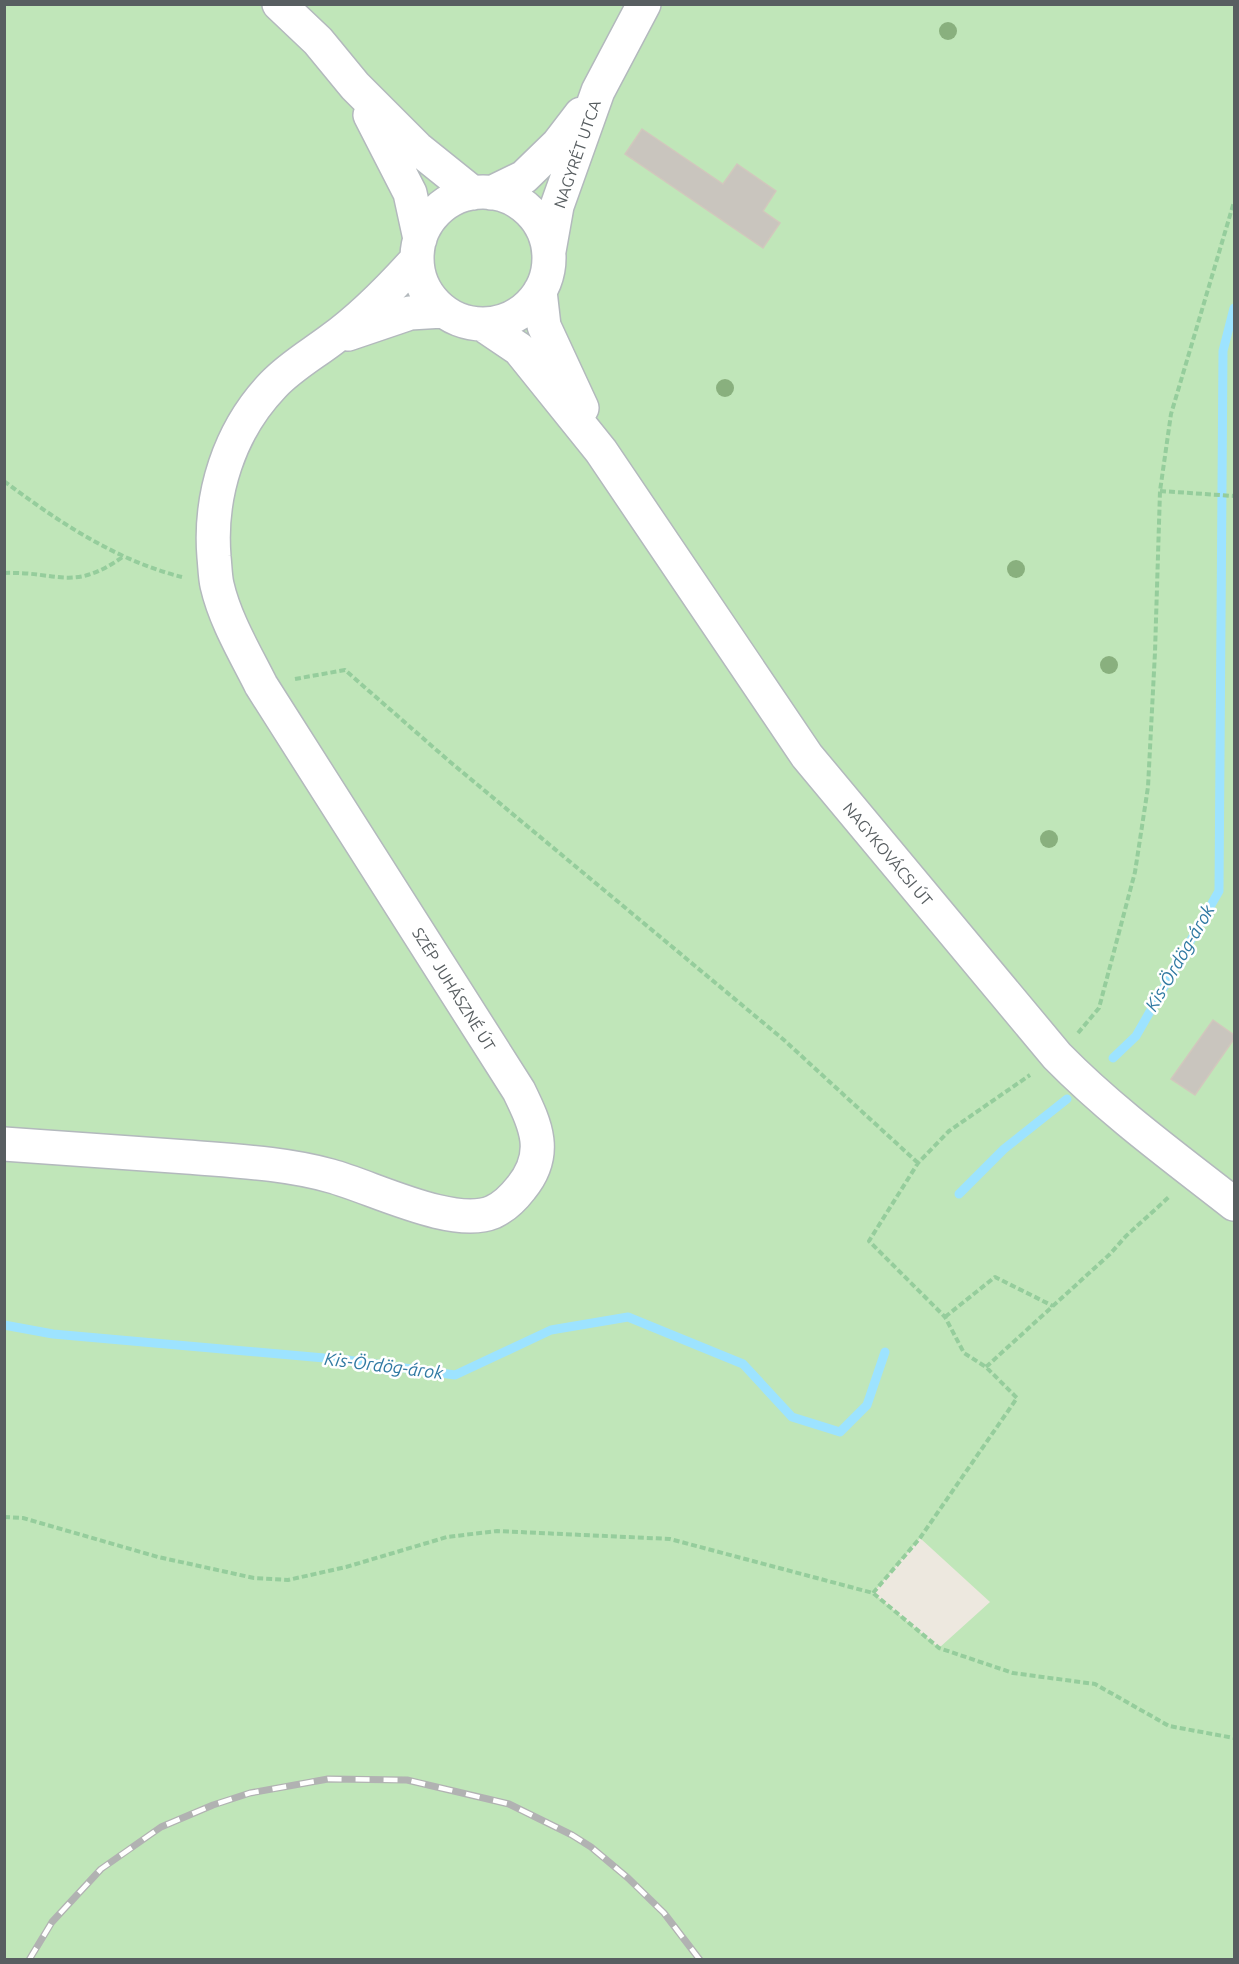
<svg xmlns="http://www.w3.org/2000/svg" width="1239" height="1964" font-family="Ubuntu,sans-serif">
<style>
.green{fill:#c0e6b9;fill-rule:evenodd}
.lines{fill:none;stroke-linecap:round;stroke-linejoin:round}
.stream{stroke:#9de3ff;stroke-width:9}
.building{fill:#c9c5be;stroke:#d1c8bd;stroke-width:1.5}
.secondary-casing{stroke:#b3b9bd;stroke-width:36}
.path{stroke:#95cd9c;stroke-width:4;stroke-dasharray:6 3;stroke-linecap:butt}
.secondary{stroke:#fff;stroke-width:33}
.rail-casing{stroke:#b1b2b2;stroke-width:7}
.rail{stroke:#fff;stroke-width:4.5;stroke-dasharray:14;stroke-linecap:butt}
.tree{fill:#89b07e}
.labels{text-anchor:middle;stroke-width:5;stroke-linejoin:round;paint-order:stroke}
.street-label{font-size:16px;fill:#585e61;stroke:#fff}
.water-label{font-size:18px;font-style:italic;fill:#317aa3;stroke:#fff}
</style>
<rect width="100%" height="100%" fill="#ede8df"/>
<path class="green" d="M 5,5 L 1234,5 L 1234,1959 L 5,1960 ZM 920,1538 L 990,1602 L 939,1648 L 873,1593 Z"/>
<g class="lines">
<path class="stream" d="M 1113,1058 L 1136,1036 L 1219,891 L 1223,351 L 1234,308
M 959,1194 L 1004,1149 L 1067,1099
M 4,1325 L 53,1334 L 347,1360 L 455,1375 L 551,1330 L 628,1317 L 743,1364 L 792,1417 L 840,1432 L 867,1405 L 885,1352"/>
</g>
<path class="building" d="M 642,129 L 723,184 L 737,164 L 776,191 L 763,211 L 780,223 L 763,248 L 625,154 Z
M 1213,1020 L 1234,1035 L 1234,1039 L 1195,1095 L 1171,1079 Z"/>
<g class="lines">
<defs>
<path id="secondary" d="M 279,4 L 318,41 L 355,86 L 417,148 L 473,193
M 370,115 L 410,193 L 420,239
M417 258a66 66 0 1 1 132 0a66 66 0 1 1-132 0Z
M 491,193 L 524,177 L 558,144 L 581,114
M 549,251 L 557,206 L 598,91 L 644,4
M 540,291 L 544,326 L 582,408
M 482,324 L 519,349 L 601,451 L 807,756 L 1057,1056 C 1111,1111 1174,1157 1234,1204
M 348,334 L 410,313 L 443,311
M 4,1144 C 65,1148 126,1153 187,1157 C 235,1161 284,1163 331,1176 C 372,1187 453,1229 493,1212 C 504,1207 514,1197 521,1188 C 549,1154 536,1126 519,1091 L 261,685 C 245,653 225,620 217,585 C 215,576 215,566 214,557 C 209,495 229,431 273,385 C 290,367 311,355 331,340 C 363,317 391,288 417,259"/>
</defs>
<use href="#secondary" class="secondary-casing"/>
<path class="path" d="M 4,481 C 57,521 117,561 182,577
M 1160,491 L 1234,496
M 4,573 C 59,571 72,593 124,556
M 295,679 L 345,670 L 449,761 L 784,1040 L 918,1163
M 1078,1033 L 1099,1008 L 1135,872 L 1148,787 L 1155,652 L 1160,491 L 1171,414 L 1234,202
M 945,1317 L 995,1277 L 1053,1306
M 986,1367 L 1110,1254 L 1126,1236 L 1170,1196
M 4,1517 L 23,1518 L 158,1557 L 254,1578 L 288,1580 L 346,1567 L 447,1537 L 497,1531 L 670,1539 L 873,1593 L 939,1648 L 1013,1673 L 1095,1684 L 1169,1726 L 1234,1738
M 873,1593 L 920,1538 L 1017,1398 L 986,1367 L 964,1353 L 945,1317 L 869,1241 L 918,1163 L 949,1131 L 1030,1075"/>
<use href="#secondary" class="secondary"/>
<defs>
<path id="rail" d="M 29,1960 L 52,1922 L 101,1869 L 161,1827 L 213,1805 L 250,1793 L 328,1779 L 407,1780 L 509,1804 L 572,1835 L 591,1847 L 628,1878 L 664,1913 L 700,1960"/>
</defs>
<use href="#rail" class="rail-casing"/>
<use href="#rail" class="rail"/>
</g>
<g class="tree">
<circle cx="948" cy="31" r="9"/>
<circle cx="725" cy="388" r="9"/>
<circle cx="1016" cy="569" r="9"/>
<circle cx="1109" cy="665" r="9"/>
<circle cx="1049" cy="839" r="9"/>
</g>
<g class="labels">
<g class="street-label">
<text transform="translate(577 154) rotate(-71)" y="6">NAGYRÉT UTCA</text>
<text transform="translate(888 854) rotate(50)" y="6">NAGYKOVÁCSI ÚT</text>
<text transform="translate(454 989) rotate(58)" y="6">SZÉP JUHÁSZNÉ ÚT</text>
</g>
<g class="water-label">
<text transform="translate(1180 958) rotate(-60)" y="6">Kis-Ördög-árok</text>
<text transform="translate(384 1366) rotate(7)" y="6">Kis-Ördög-árok</text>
</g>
</g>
<rect width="1239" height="1964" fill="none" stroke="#585e61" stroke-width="12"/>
</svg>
